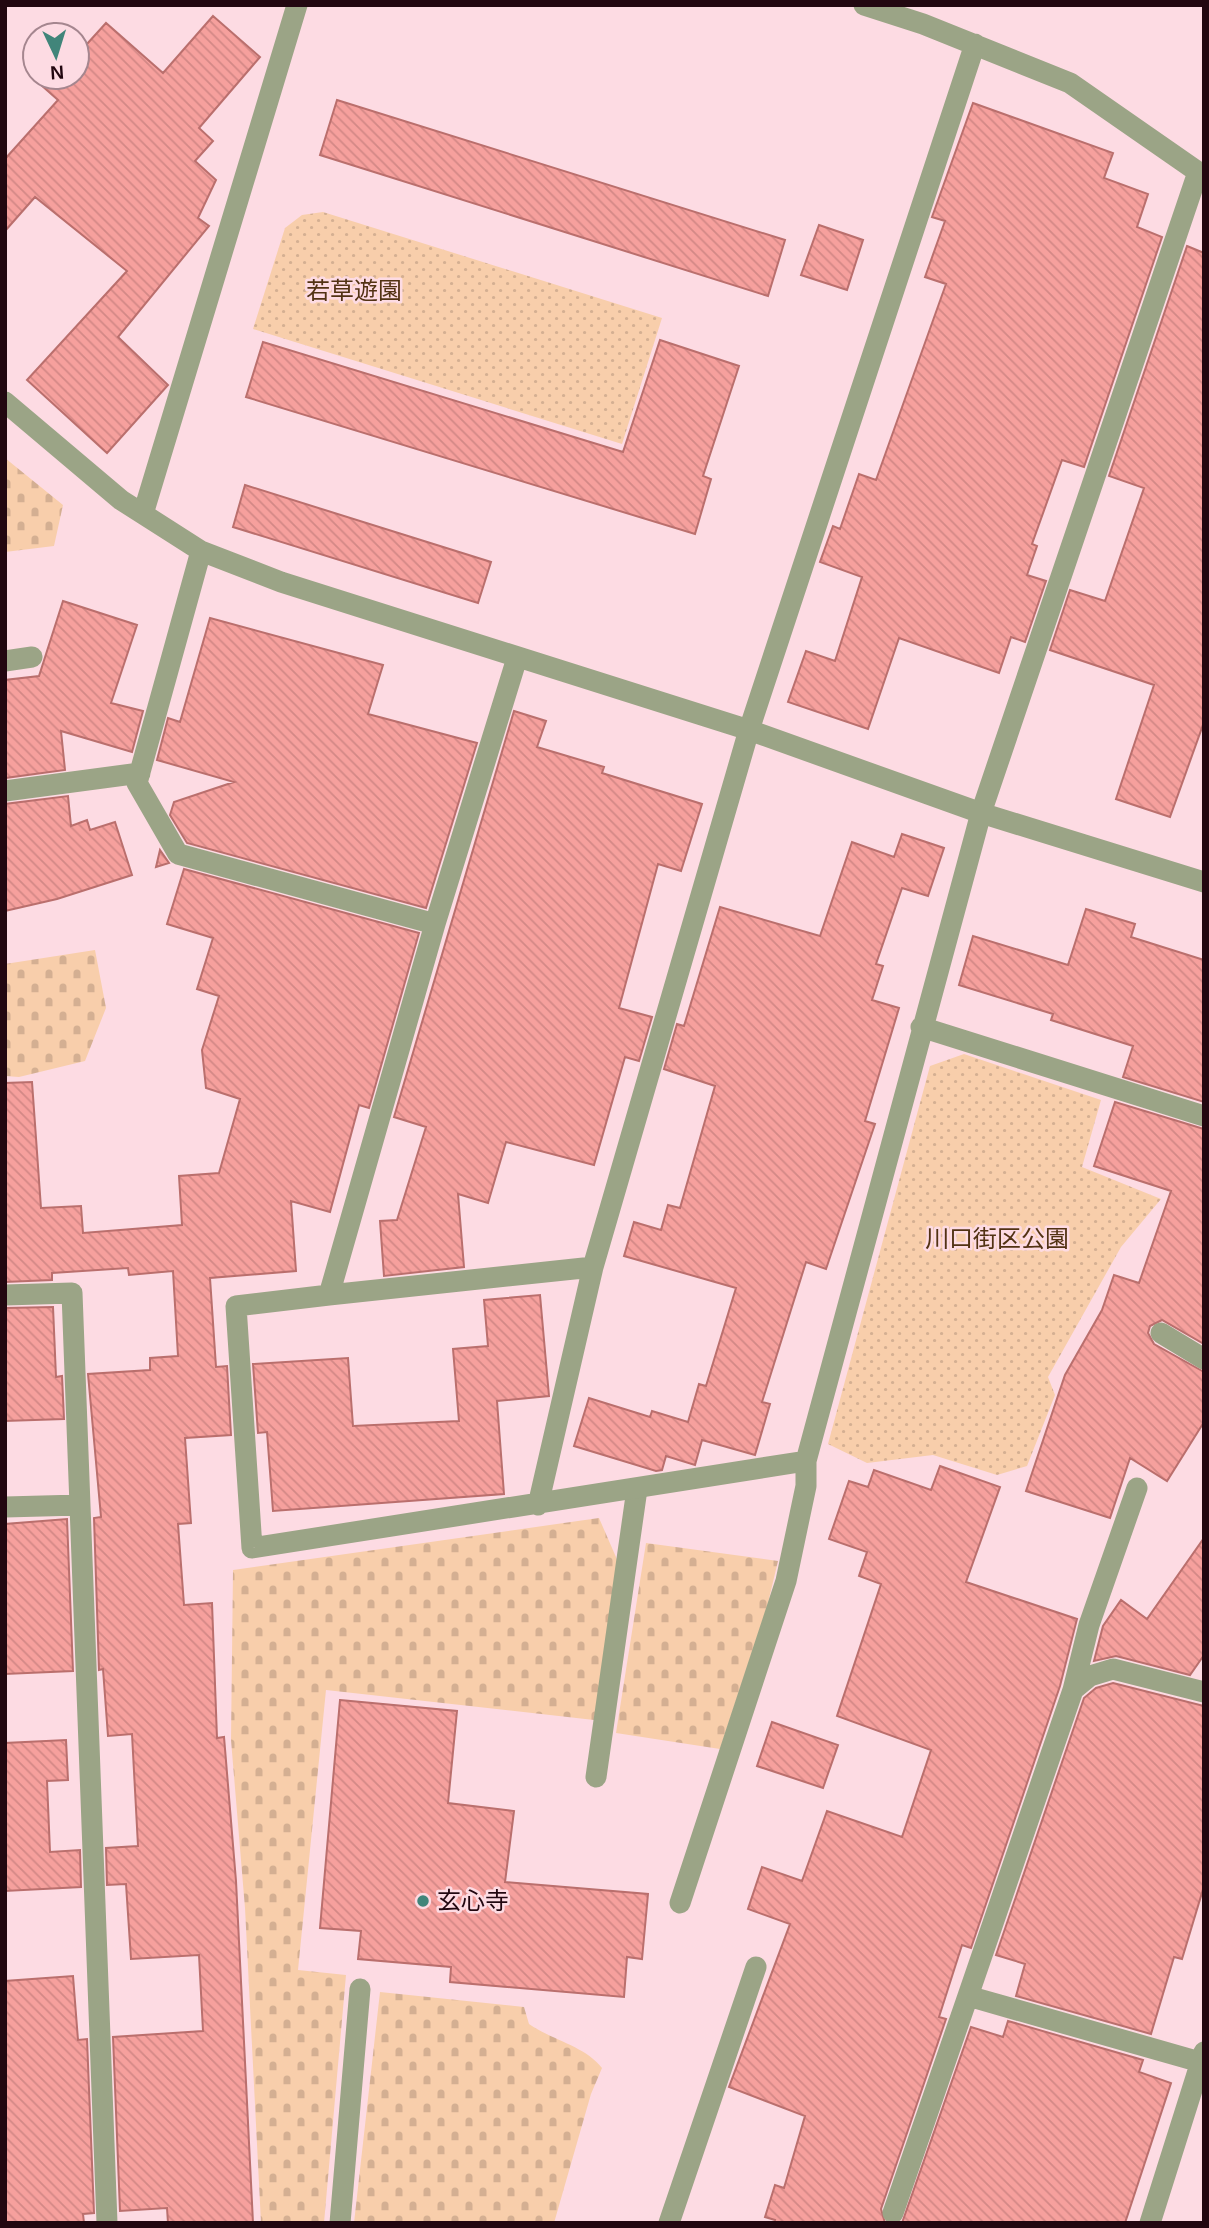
<svg xmlns="http://www.w3.org/2000/svg" width="1209" height="2228" font-family="Arial,'Noto Sans JP',sans-serif">
<style>
.grass{fill:url(#grass-dots)}
.cemetery{fill:url(#cemetery-stones)}
.building{fill:url(#building-back-hatch);stroke:#ba6f6d;stroke-width:2}
.lines{fill:none;stroke-linecap:round;stroke-linejoin:round}
.lane{stroke:#9ba486;stroke-width:21}
.street{stroke:#9ba486;stroke-width:21}
.poi-dot{fill:#41857a;stroke:#fddbe3;stroke-width:2.5}
.labels{text-anchor:middle;stroke-width:5;stroke-linejoin:round;paint-order:stroke}
.park-label{font-size:24px;fill:#523213;stroke:#fddbe3}
.poi-label{font-size:24px;fill:#220710;stroke:#fddbe3;text-anchor:start}
</style>
<defs>
<pattern id="grass-dots" width="8" height="8" patternUnits="userSpaceOnUse" patternTransform="scale(1.75)"><rect width="8" height="8" fill="#f8ceab"/><path d="M2 2h.1M6 6h.1" fill="none" stroke="#d4af92" stroke-width="1.8" stroke-linecap="round"/></pattern>
<pattern id="cemetery-stones" width="16" height="16" patternUnits="userSpaceOnUse" patternTransform="scale(1.75)"><rect width="16" height="16" fill="#f8ceab"/><path d="M2 7V4a2 2 0 0 1 4 0v3zM10 15v-3a2 2 0 0 1 4 0v3z" fill="#d4af92"/></pattern>
<pattern id="building-back-hatch" width="6" height="6" patternUnits="userSpaceOnUse" patternTransform="scale(1.75)"><rect width="6" height="6" fill="#f6a09d"/><path d="M-1 5l2 2M0 0l6 6M5-1l2 2" fill="none" stroke="#d38886"/></pattern>
</defs>
<rect width="100%" height="100%" fill="#fddbe3"/>
<path class="grass" d="M 323,212 L 662,318 L 622,444 L 253,329 L 285,228 L 302,215 Z
M 964,1054 L 1101,1100 L 1082,1167 L 1161,1199 L 1121,1247 L 1048,1377 L 1055,1395 L 1027,1466 L 997,1475 L 933,1455 L 867,1463 L 828,1444 L 930,1066 Z"/>
<path class="cemetery" d="M 5,458 L 63,505 L 54,546 L 5,552 Z
M 95,950 L 106,1008 L 85,1061 L 19,1077 L 5,1076 L 5,964 Z
M 599,1518 L 619,1564 L 594,1720 L 326,1690 L 298,1970 L 346,1975 L 324,2223 L 261,2223 L 245,1908 L 231,1740 L 233,1570 Z
M 646,1543 L 778,1561 L 767,1607 L 720,1749 L 616,1733 Z
M 380,1992 L 524,2007 L 529,2024 C 552,2040 585,2046 602,2068 L 591,2094 L 554,2223 L 354,2223 Z"/>
<path class="building" d="M 213,16 L 260,57 L 199,128 L 213,141 L 195,161 L 216,180 L 198,218 L 209,226 L 118,337 L 168,385 L 107,453 L 27,380 L 127,271 L 35,197 L 5,231 L 5,159 L 58,100 L 32,77 L 77,77 L 77,55 L 106,23 L 163,73 Z
M 337,100 L 785,240 L 768,296 L 320,155 Z
M 973,103 L 1113,153 L 1104,178 L 1148,194 L 1137,227 L 1162,237 L 1084,467 L 1062,460 L 1032,544 L 1037,546 L 1027,575 L 1046,581 L 1025,642 L 1011,637 L 999,673 L 899,638 L 868,729 L 788,702 L 806,651 L 835,661 L 862,577 L 820,562 L 833,526 L 840,529 L 859,474 L 876,480 L 946,284 L 925,277 L 945,221 L 932,217 Z
M 819,225 L 863,240 L 847,290 L 801,275 Z
M 1187,246 L 1204,253 L 1204,722 L 1170,817 L 1116,799 L 1154,685 L 1050,650 L 1070,590 L 1105,601 L 1144,488 L 1109,476 Z
M 660,340 L 739,366 L 703,476 L 711,479 L 695,534 L 246,397 L 263,342 L 623,452 Z
M 245,485 L 491,562 L 478,603 L 233,527 Z
M 63,601 L 137,625 L 111,703 L 143,711 L 132,752 L 61,731 L 65,770 L 5,778 L 5,680 L 39,676 Z
M 210,618 L 383,665 L 368,714 L 477,743 L 426,908 L 187,843 L 170,815 L 174,802 L 234,782 L 157,760 L 168,718 L 180,722 Z
M 514,711 L 546,721 L 537,747 L 604,767 L 602,773 L 702,804 L 681,871 L 658,864 L 619,1008 L 652,1017 L 639,1061 L 625,1057 L 594,1165 L 506,1142 L 488,1203 L 458,1194 L 464,1267 L 384,1276 L 380,1221 L 397,1220 L 426,1127 L 394,1117 Z
M 68,796 L 71,826 L 87,820 L 90,830 L 115,822 L 132,875 L 57,899 L 5,911 L 5,804 Z
M 902,834 L 944,848 L 928,896 L 902,888 L 876,964 L 883,966 L 872,1000 L 899,1008 L 865,1121 L 875,1124 L 826,1269 L 806,1262 L 762,1402 L 770,1404 L 755,1455 L 702,1440 L 695,1465 L 666,1456 L 662,1470 L 656,1471 L 574,1446 L 589,1398 L 650,1417 L 652,1411 L 688,1422 L 699,1384 L 706,1386 L 736,1288 L 624,1256 L 634,1222 L 661,1230 L 668,1205 L 680,1208 L 715,1086 L 664,1069 L 677,1024 L 684,1026 L 720,907 L 820,936 L 852,842 L 894,857 Z
M 160,850 L 169,863 L 156,867 Z
M 184,869 L 419,933 L 369,1108 L 359,1105 L 330,1212 L 291,1201 L 296,1271 L 210,1278 L 216,1367 L 227,1366 L 231,1435 L 185,1438 L 191,1523 L 178,1524 L 184,1605 L 212,1603 L 217,1738 L 224,1737 L 236,1881 L 253,2223 L 168,2223 L 167,2208 L 120,2211 L 113,2037 L 203,2031 L 199,1955 L 131,1959 L 126,1884 L 107,1885 L 106,1848 L 138,1846 L 132,1734 L 108,1736 L 103,1669 L 99,1670 L 94,1518 L 101,1517 L 88,1374 L 150,1370 L 150,1358 L 178,1356 L 173,1271 L 129,1275 L 128,1268 L 52,1273 L 52,1280 L 5,1282 L 5,1083 L 32,1082 L 41,1208 L 81,1206 L 83,1233 L 182,1225 L 179,1176 L 219,1173 L 240,1099 L 206,1088 L 202,1050 L 219,996 L 197,989 L 213,938 L 167,924 Z
M 1086,909 L 1135,924 L 1131,937 L 1204,960 L 1204,1102 L 1123,1077 L 1133,1046 L 1051,1020 L 1053,1014 L 959,985 L 973,936 L 1068,965 Z
M 1115,1102 L 1204,1129 L 1204,1344 L 1162,1320 L 1150,1326 L 1148,1333 L 1154,1344 L 1204,1372 L 1204,1422 L 1167,1481 L 1130,1458 L 1110,1518 L 1026,1491 L 1065,1375 L 1102,1310 L 1114,1275 L 1139,1283 L 1171,1191 L 1094,1166 Z
M 540,1295 L 549,1396 L 497,1401 L 504,1494 L 273,1511 L 267,1432 L 258,1433 L 253,1364 L 348,1358 L 353,1426 L 459,1421 L 453,1349 L 488,1346 L 484,1300 Z
M 53,1307 L 56,1377 L 62,1376 L 64,1419 L 5,1421 L 5,1308 Z
M 940,1466 L 1000,1487 L 966,1582 L 1077,1619 L 1060,1686 L 971,1948 L 962,1945 L 939,2017 L 946,2019 L 881,2209 L 885,2223 L 774,2223 L 775,2220 L 765,2217 L 775,2185 L 784,2188 L 805,2116 L 729,2087 L 790,1924 L 748,1909 L 762,1867 L 802,1881 L 827,1811 L 902,1837 L 931,1750 L 837,1716 L 881,1584 L 859,1576 L 867,1552 L 829,1539 L 849,1481 L 868,1487 L 874,1470 L 931,1490 Z
M 67,1519 L 73,1671 L 5,1674 L 5,1524 Z
M 1204,1538 L 1204,1655 L 1190,1675 L 1116,1656 L 1094,1661 L 1103,1626 L 1121,1600 L 1147,1619 Z
M 1113,1683 L 1204,1706 L 1204,1886 L 1182,1959 L 1174,1957 L 1151,2034 L 1016,1996 L 1025,1964 L 996,1955 L 1084,1698 L 1096,1688 Z
M 340,1700 L 457,1711 L 448,1803 L 514,1811 L 505,1882 L 648,1894 L 642,1959 L 627,1957 L 624,1997 L 450,1982 L 451,1967 L 358,1959 L 361,1931 L 320,1928 Z
M 772,1722 L 838,1745 L 823,1788 L 757,1766 Z
M 66,1740 L 68,1780 L 47,1781 L 50,1852 L 80,1850 L 81,1887 L 5,1891 L 5,1743 Z
M 73,1976 L 78,2040 L 87,2039 L 94,2213 L 83,2214 L 84,2223 L 5,2223 L 5,1981 Z
M 1008,2021 L 1143,2060 L 1139,2072 L 1171,2083 L 1125,2223 L 902,2223 L 971,2027 L 1003,2037 Z"/>
<g class="lines">
<path class="lane" d="M 596,1777 L 637,1489
M 340,2223 L 360,1989"/>
<path class="street" d="M 864,5 L 923,24 L 1070,83 L 1204,176
M 5,402 L 121,500 L 201,551 L 281,582 L 749,730 L 981,813 L 1204,882
M 143,514 L 297,5
M 201,551 L 137,783 L 178,854 L 435,924
M 517,658 L 435,924 L 329,1295 L 236,1306 L 252,1548 L 806,1461 L 981,813 L 1198,172
M 5,661 L 32,657
M 5,791 L 140,773
M 921,1027 L 1204,1116
M 5,1295 L 72,1293 L 107,2223
M 329,1295 L 593,1267
M 1161,1333 L 1204,1359
M 538,1505 L 593,1267 L 749,730 L 975,44
M 5,1507 L 80,1505
M 1073,1690 L 1089,1625 L 1137,1488
M 680,1903 L 786,1581 L 806,1486 L 806,1461
M 968,1996 L 1073,1690 L 1090,1676 L 1113,1669 L 1204,1692
M 893,2213 L 968,1996 L 1200,2062
M 669,2223 L 756,1967
M 1150,2223 L 1204,2052"/>
</g>
<circle class="poi-dot" cx="423" cy="1901" r="7"/>
<g class="labels">
<g class="park-label">
<text x="354" y="299">若草遊園</text>
<text x="997" y="1247">川口街区公園</text>
</g>
<g class="poi-label">
<text x="437" y="1909">玄心寺</text>
</g>
</g>
<rect width="1209" height="2228" fill="none" stroke="#220710" stroke-width="14"/>
<g transform="translate(56 56) rotate(176)"><circle r="33" fill="#fddbe3" stroke="#a5868f" stroke-width="2"/>
<path d="M0-5L12 26L0 18L-12 26Z" fill="#41857a"/>
<text y="-10" font-size="19" font-weight="bold" text-anchor="middle" fill="#220710">N</text>
</g>
</svg>
